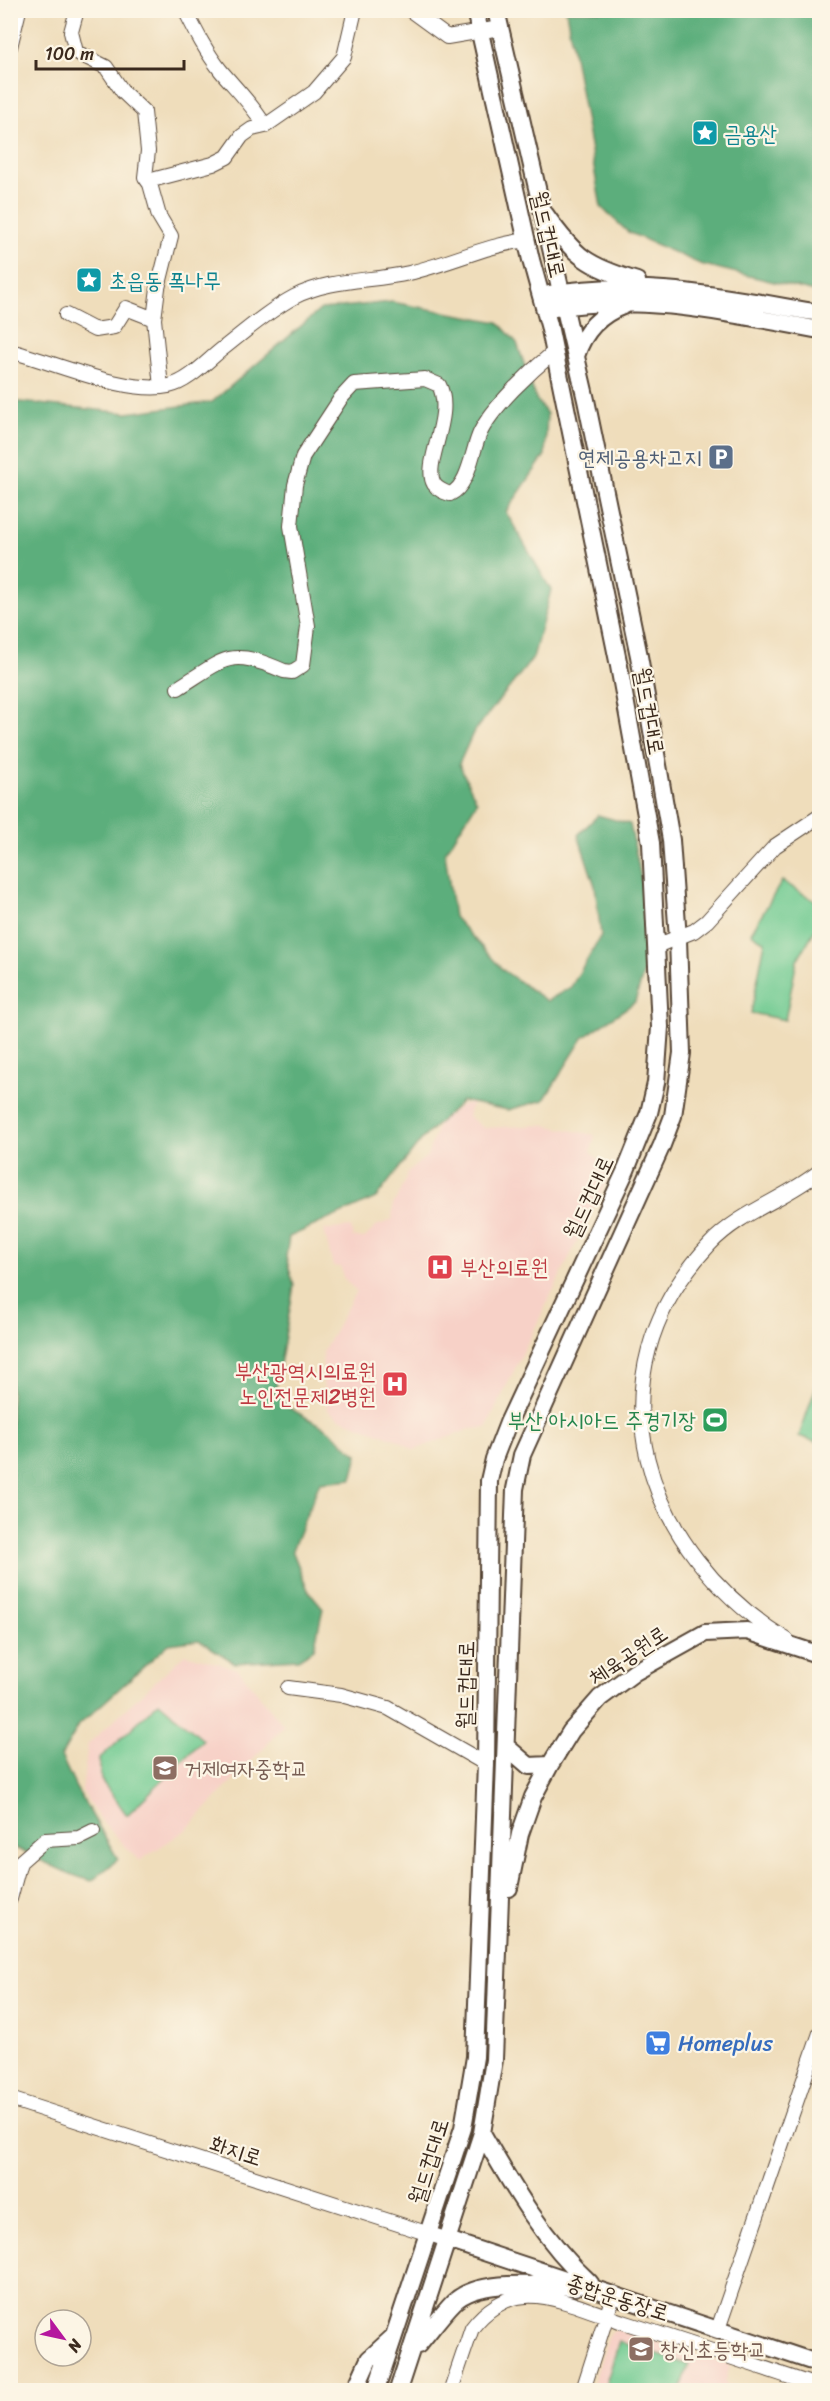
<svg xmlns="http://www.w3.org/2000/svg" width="830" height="2401" font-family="Sriracha,'Poor Story',sans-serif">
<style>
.built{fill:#f7d1c7}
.green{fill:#70ca91;stroke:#567a58;stroke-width:1.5}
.forest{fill:#5cae7b;stroke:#4c6c4c;stroke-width:1.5}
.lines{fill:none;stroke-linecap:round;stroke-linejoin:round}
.minor-casing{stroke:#564536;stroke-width:16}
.major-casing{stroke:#564536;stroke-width:20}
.minor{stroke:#fff;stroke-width:14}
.major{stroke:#fff;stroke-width:16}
.labels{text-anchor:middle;stroke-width:4.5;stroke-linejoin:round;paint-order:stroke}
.culture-label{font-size:22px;fill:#0d838f;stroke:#fcf5e5;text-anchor:start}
.street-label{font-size:22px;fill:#3b2a1e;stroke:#fcf5e5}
.service-label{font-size:22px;fill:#4e5e75;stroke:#fcf5e5;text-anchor:end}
.health-label{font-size:22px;fill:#be3a42;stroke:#fcf5e5;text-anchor:start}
.leisure-label{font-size:22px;fill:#27864d;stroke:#fcf5e5;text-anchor:end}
.education-label{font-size:22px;fill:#785e54;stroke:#fcf5e5;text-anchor:start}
.shop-label{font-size:22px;fill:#366cbe;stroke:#fcf5e5;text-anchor:start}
</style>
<rect width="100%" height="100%" fill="#fcf5e5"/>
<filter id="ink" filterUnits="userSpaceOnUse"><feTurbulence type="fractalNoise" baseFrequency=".0167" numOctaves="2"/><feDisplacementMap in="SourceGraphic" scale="12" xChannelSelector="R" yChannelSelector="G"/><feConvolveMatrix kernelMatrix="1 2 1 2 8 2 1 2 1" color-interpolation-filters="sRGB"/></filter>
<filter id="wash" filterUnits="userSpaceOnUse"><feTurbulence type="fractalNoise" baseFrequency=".008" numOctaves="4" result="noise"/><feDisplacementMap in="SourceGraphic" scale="24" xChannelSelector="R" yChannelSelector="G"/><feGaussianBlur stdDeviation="1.35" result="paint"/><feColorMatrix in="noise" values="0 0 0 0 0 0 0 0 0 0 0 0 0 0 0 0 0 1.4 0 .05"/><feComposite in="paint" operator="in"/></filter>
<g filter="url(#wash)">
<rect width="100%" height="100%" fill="#efddbb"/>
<path class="built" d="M 472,1103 L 468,1116 L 484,1128 L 544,1125 L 595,1135 L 591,1152 L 611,1172 L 486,1428 L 470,1429 L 414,1450 L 398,1440 L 339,1418 L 328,1410 L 322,1377 L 323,1352 L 356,1291 L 343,1277 L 341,1267 L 333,1266 L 324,1230 L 351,1227 L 353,1237 L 365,1238 L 376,1226 L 392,1220 L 393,1204 L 400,1193 L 408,1172 L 427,1156 L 439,1123 L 461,1105 Z
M 185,1654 L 238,1669 L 284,1726 L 186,1830 L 139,1861 L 98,1817 L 82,1791 L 88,1744 Z
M 615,2329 L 730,2365 L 725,2384 L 745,2390 L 591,2390 L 610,2333 Z"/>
<path class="green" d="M 782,881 L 820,904 L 819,923 L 797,960 L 785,1020 L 751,1013 L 765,942 L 751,933 Z
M 819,1378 L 819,1443 L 799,1436 Z
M 159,1702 L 203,1740 L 127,1815 L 101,1780 L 99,1759 Z
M 619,2342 L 689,2365 L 681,2390 L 604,2390 Z"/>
<path class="forest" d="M 816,11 L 820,13 L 819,293 L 700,264 L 628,232 L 601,207 L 566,11 Z
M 392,302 L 498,322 L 517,343 L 536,399 L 547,414 L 545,455 L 506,512 L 551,590 L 533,658 L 473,733 L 459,764 L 477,802 L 445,853 L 454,917 L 503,970 L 547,1001 L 571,987 L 601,935 L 595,886 L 578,835 L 598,815 L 630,824 L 647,908 L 644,971 L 635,1002 L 583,1038 L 544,1100 L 508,1110 L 462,1101 L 422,1139 L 376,1198 L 289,1237 L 286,1257 L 294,1286 L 275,1392 L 289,1408 L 326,1428 L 358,1455 L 352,1479 L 320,1482 L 292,1550 L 308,1590 L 323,1608 L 314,1649 L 298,1659 L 235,1663 L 199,1640 L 169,1644 L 79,1725 L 61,1756 L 76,1788 L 118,1859 L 92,1881 C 64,1874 38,1858 11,1846 L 11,401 L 127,413 L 212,402 L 321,309 Z"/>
</g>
<g filter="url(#ink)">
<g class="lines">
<defs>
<path id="minor" d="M 77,10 L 71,32 L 76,52 L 106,67 L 123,92 L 144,112 L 148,151 L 145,177 L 150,184 L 159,216 L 171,236 L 158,288 L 154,319 L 161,387
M 185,10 C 196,32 206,52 221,71 C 237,90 252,104 265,126
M 410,10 L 447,37 L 500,28
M 10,47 L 19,10
M 148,181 L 213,164 L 227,157 L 242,136 L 252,129 L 265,126 L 314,92 L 344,57 L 355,10
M 66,315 L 95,330 L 114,327 L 126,308 L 154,319
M 10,351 C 54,362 126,395 169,386 C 188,382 206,362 221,350 C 244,332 268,311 294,297 C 331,278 370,282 409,273 C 449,264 486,245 527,240
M 178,688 C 226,658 229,647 284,671 L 292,672 L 303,665 L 308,626 L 291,526 L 295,485 L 303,456 L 341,398 L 354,384 L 425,379 L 439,385 C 455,416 422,463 434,484 C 438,490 444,492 450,494 C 469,486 472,450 480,433 C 492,407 532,370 554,352
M 656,946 L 694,931 L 707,921 L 775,846 L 820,816
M 787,1640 C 644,1552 584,1377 710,1244 C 741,1211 786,1199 820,1171
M 288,1688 L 341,1695 L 388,1708 L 486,1764
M 10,1899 L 20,1862 L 45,1840 L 79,1838 L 93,1831
M 10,2099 L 448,2240
M 718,2329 L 820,2033
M 451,2390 L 472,2328 C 485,2311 504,2297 526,2296 C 554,2294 596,2313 623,2322 C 689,2343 754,2365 820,2387
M 583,2390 L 614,2293"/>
<path id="major" d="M 545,214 C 575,257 587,266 637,281
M 550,294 C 642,278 729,298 820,313
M 554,308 C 644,293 731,314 820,330
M 576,356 C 584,330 600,314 625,305
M 507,1747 L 529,1766 L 550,1765
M 509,1888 L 520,1834 L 533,1797 L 550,1765 L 571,1731 L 600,1698 L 635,1672 L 705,1633 L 747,1631 L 820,1655
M 482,2133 C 512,2186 544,2241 590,2283
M 448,2240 L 820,2364
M 418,2345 C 430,2331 441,2315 454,2302 C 480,2277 541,2286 575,2287
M 355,2390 L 369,2359 L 393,2337
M 376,2390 L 463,2128 L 475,2057 L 486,1764 L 489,1481 L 494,1459 L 508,1423 L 626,1170 L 649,1113 L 656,1083 L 660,1027 L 651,843 L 619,666 L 549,325 L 531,260 L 475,10
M 398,2390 L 482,2133 L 494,2060 L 515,1489 L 522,1455 L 662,1145 L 673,1116 L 682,1053 L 678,939 L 671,840 L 639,656 L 586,400 L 496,10"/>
</defs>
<use href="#minor" class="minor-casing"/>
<use href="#major" class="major-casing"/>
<use href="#minor" class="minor"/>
<use href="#major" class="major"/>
</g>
</g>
<defs>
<symbol id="sight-square" viewBox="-11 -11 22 22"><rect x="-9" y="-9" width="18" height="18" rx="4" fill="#0f9aa8" stroke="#fcf5e5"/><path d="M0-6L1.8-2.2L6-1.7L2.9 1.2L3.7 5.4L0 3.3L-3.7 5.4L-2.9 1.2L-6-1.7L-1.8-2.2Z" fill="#fff"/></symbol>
<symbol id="parking-square" viewBox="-11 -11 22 22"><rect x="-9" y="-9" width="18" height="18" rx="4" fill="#5c6f8a" stroke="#fcf5e5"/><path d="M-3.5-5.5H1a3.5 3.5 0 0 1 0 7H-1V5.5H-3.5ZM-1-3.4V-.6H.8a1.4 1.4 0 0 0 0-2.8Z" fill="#fff"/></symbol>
<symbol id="hospital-square" viewBox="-11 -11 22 22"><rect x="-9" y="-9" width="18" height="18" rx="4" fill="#e0444e" stroke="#fcf5e5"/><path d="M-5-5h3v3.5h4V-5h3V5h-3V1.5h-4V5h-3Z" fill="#fff"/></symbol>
<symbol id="stadium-square" viewBox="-11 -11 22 22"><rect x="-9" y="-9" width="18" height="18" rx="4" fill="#2e9e5b" stroke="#fcf5e5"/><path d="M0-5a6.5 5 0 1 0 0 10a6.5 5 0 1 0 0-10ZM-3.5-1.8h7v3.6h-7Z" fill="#fff"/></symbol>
<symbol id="school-square" viewBox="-11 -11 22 22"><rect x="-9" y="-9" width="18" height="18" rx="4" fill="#8d6e63" stroke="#fcf5e5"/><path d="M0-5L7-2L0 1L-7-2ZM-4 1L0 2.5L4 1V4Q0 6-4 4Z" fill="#fff"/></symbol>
<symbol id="supermarket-square" viewBox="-11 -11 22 22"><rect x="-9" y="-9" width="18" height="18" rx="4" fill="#3f7fe0" stroke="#fcf5e5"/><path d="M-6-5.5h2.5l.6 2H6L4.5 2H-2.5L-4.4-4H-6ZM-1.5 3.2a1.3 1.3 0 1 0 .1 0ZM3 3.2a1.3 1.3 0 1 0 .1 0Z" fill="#fff"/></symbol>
</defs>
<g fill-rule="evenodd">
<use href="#sight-square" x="690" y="118" width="30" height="30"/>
<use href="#sight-square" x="74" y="265" width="30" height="30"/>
<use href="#parking-square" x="706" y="442" width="30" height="30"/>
<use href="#hospital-square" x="425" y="1252" width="30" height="30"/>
<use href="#hospital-square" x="380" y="1369" width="30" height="30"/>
<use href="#stadium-square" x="700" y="1405" width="30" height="30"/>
<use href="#school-square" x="150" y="1753" width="30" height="30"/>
<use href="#supermarket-square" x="643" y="2028" width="30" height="30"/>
<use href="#school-square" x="626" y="2334" width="30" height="30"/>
</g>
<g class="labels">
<g class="culture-label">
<text x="724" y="141">금용산</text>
<text x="109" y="288">초읍동 폭나무</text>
</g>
<g class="street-label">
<text transform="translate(549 234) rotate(77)" y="8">월드컵대로</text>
<text transform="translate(650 711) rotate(80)" y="8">월드컵대로</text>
<text transform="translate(588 1197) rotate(-65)" y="8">월드컵대로</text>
<text transform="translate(628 1655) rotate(-34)" y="8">체육공원로</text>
<text transform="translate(465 1685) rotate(-89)" y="8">월드컵대로</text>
<text transform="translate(236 2150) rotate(18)" y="8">화지로</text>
<text transform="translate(428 2161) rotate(-73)" y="8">월드컵대로</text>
<text transform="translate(618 2297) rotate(18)" y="8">종합운동장로</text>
</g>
<g class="service-label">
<text x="702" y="465">연제공용차고지</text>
</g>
<g class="health-label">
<text x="460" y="1275">부산의료원</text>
<text x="376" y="1379" text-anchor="end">부산광역시의료원<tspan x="376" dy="25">노인전문제2병원</tspan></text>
</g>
<g class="leisure-label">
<text x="696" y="1428">부산 아시아드 주경기장</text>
</g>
<g class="education-label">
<text x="184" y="1776">거제여자중학교</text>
<text x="660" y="2357">창신초등학교</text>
</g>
<g class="shop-label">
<text x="678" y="2051">Homeplus</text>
</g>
</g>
<rect width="830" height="2401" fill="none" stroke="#fcf5e5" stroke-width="36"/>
<g transform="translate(63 2338) rotate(123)"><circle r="28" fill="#fcf5e5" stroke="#afa495" stroke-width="1.5"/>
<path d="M0-4.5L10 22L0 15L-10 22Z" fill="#b5179e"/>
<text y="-9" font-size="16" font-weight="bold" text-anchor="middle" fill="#3b2a1e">N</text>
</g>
<path d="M36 60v9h148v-9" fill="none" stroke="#3b2a1e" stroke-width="3"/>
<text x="45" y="60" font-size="18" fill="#3b2a1e" stroke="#fcf5e5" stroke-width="4.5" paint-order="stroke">100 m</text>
</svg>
